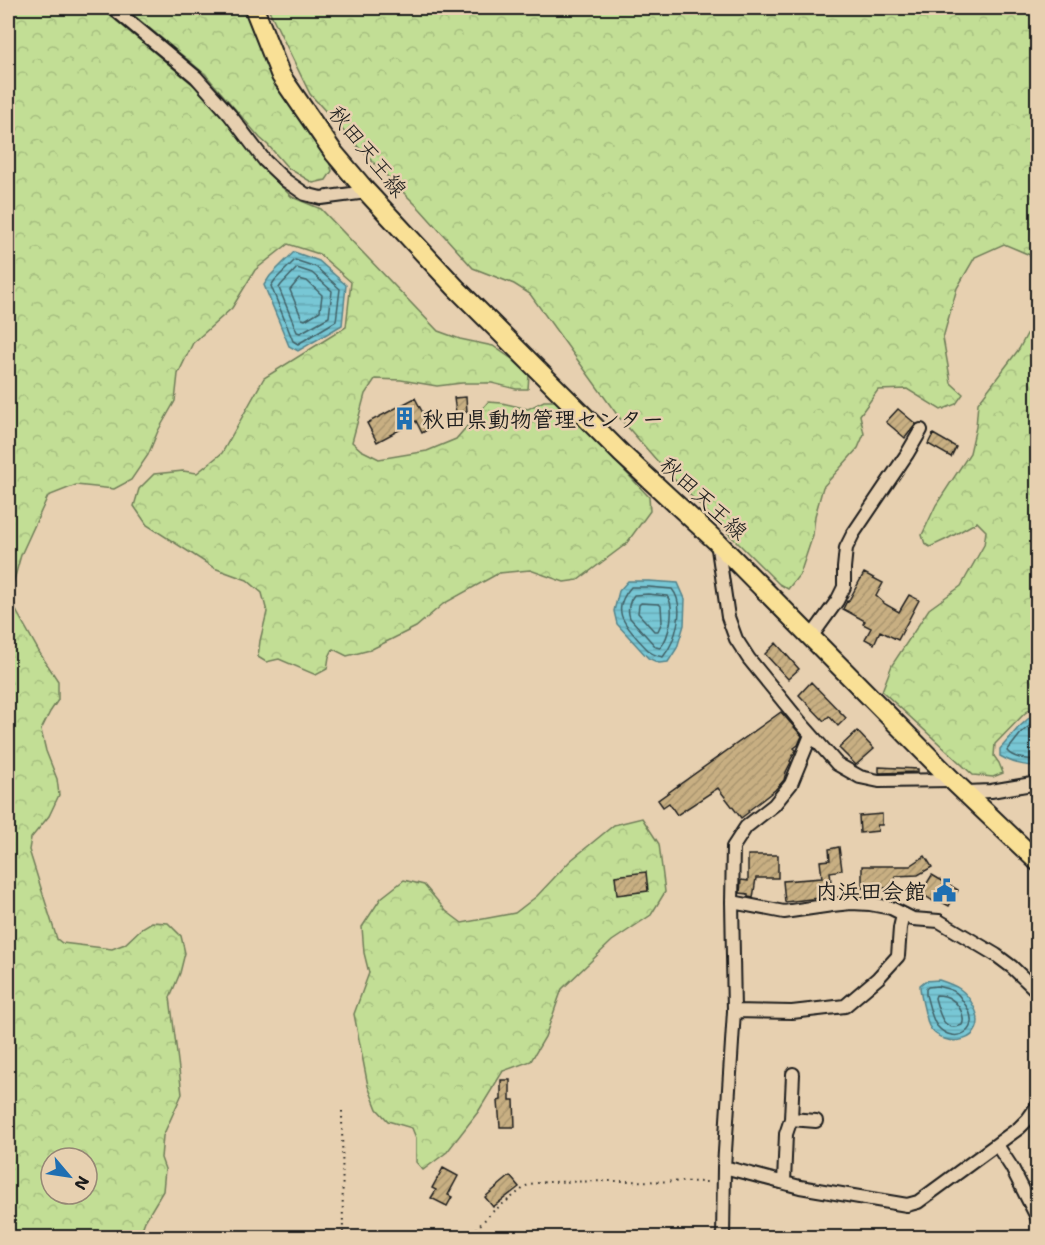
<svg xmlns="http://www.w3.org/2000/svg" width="1045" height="1245" font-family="'Shantell Sans','Klee One',sans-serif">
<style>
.forest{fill:url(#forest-crowns);stroke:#6f7d58;stroke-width:1.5;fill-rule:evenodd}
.water{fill:url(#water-rules);stroke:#53838b;stroke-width:1.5}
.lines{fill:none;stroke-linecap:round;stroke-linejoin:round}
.shore{stroke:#416066;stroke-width:1.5}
.building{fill:url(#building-hatch);stroke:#1c1c1c;stroke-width:1.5}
.street-casing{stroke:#1c1c1c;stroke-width:16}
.primary-casing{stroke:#1c1c1c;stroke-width:22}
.path{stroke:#1c1c1c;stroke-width:2;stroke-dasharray:1.5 4.5;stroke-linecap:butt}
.street{stroke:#e7d0b0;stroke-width:12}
.primary{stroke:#f9e096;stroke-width:18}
.labels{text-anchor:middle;stroke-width:5;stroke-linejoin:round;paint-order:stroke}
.street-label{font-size:22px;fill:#1c1c1c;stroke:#e7d0b0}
.poi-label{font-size:22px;font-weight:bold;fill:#1c1c1c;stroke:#e7d0b0;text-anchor:start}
</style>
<defs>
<pattern id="forest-crowns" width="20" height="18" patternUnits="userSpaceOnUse" patternTransform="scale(1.5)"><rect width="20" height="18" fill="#c2de95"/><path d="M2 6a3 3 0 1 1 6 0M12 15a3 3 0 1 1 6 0" fill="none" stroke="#a6be80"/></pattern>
<pattern id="water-rules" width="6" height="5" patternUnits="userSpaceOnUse" patternTransform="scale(1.5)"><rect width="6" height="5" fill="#78c7d5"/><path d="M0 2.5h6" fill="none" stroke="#67aab6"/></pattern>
<pattern id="building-hatch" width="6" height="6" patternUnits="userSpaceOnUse" patternTransform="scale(1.5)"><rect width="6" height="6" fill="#c8af82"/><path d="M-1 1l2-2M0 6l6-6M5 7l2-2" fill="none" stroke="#ab9670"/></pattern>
</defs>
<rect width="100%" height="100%" fill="#e7d0b0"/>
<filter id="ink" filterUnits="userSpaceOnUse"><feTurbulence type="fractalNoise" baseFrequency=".0167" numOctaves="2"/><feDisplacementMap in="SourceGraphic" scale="12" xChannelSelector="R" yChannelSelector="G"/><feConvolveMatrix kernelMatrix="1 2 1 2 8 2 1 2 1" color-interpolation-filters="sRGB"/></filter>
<g filter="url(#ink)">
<path class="forest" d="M 8,8 L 101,8 L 197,88 L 233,127 L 272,177 L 292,197 L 321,209 L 438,331 L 460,339 L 493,346 L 512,359 L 529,375 L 528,389 L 516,389 L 492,383 L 462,383 L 437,386 L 401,380 L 375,379 L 365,394 L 352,442 L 361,450 L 379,459 L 427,451 L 456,439 L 488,402 L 502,403 L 528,409 L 544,401 L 555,401 L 594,438 L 649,497 L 650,511 L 626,544 L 578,580 L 564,582 L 530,570 L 499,573 L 443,604 L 416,627 L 370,650 L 347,656 L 333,649 L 329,657 L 327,669 L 316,675 L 279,659 L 266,662 L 258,657 L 260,641 L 267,612 L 262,593 L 247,580 L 214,568 L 147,525 L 134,506 L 139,489 L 154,474 L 183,471 L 197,473 L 222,453 L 264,378 L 346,327 L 351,282 L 319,254 L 288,244 L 255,270 L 232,308 L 193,343 L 178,374 L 175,401 L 158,431 L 148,455 L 131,480 L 114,489 L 76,485 L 48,496 L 21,555 L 9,598 L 41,655 L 58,681 L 58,700 L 50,712 L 41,730 L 46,751 L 57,779 L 59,795 L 49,816 L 31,838 L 29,850 L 57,939 L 62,943 L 112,949 L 125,944 L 142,928 L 152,922 L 168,923 L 181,936 L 185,953 L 180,973 L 170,997 L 182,1094 L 163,1136 L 161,1158 L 165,1169 L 163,1191 L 145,1221 L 139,1237 L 8,1237 ZM 51,1158 L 87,1158 L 87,1194 L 51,1194 Z
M 125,8 L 246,8 L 267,63 L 306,128 L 328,158 L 332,171 L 326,180 L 313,183 L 288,168 L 268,145 L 260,138 L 205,74 Z
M 268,8 L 1037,8 L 1037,258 L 1004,244 L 975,257 L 957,288 L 943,338 L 951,383 L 963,394 L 956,404 L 941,410 L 907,389 L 878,390 L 860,415 L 864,434 L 858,448 L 823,487 L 815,516 L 813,535 L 800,574 L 788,589 L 779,584 L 666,471 L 618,416 L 530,294 L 514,284 L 473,268 L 420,209 L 360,149 L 310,94 Z
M 1037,315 L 1037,704 L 1024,714 L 995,744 L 994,756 L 999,763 L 1003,773 L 993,777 L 973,775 L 882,691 L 892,665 L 929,609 L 961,586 L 984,545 L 986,531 L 977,522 L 947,539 L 930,547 L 925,544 L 922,535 L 936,505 L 970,453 L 976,427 L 978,403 L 1019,349 Z
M 642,818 L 659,844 L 665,892 L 651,915 L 612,941 L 562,989 L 545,1037 L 531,1061 L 503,1071 L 478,1112 L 447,1152 L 423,1170 L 416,1162 L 416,1138 L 412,1128 L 388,1121 L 377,1109 L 368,1086 L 354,1014 L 369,973 L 364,953 L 362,927 L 381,898 L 404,880 L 424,885 L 446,911 L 462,923 L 515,913 L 537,896 L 570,861 L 614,825 Z"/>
<path class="water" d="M 294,252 L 319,261 L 346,285 L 342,325 L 298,351 L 289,346 L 264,285 L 270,276 Z
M 628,581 L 649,581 L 678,583 L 685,599 L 684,625 L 677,648 L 668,662 L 659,663 L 648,658 L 617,624 L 614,611 L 619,591 Z
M 1037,711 L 1037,766 C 1024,766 1012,763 1000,756 L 1000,749 L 1018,728 Z
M 939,980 C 957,986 965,989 974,1007 C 992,1042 943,1052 929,1026 C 927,1022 927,1017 925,1013 C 923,1003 920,995 920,985 L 925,981 Z"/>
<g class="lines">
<path class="shore" d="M 295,260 L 316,267 L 340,289 L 336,321 L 298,344 L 293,341 L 271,286 L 275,280 Z
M 297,268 L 312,273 L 332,291 L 329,317 L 300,333 L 297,332 L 279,288 L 281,285 Z
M 299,279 L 307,281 L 322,295 L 320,311 L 305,320 L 302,319 L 290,290 Z
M 631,587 L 649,587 L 672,589 C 686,606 676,641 663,657 C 658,656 654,655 650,652 C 642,644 622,624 621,613 C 619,604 625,594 631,587 Z
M 648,594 L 667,596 C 676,608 669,638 660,648 L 656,647 L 630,618 C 627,610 629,601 634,595 Z
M 641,603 L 659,604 L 661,606 L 662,622 L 658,631 L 654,631 L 638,613 L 639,605 Z
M 1038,719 L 1022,732 L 1007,751 C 1014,759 1027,759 1038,760
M 937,986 C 943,988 951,989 955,992 C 959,994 962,1000 964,1003 C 985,1030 955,1047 937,1026 C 931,1018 929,1004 926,995 L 926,989 L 928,987 Z
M 936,995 C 940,995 947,996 951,999 C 959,1004 966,1017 962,1025 C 943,1034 939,1012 935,998 Z"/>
</g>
<path class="building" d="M 466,397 L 467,412 L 456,413 L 454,398 Z
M 415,398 L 425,417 L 432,414 L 437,424 L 422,433 L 416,421 L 377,442 L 367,423 Z
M 898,409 L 916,424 L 905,438 L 886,422 Z
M 933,434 L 956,447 L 951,457 L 928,444 Z
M 864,573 L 883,583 L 876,596 L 885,604 L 899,612 L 909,595 L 919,600 L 898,640 L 880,631 L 874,644 L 865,639 L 871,628 L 863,624 L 865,621 L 843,609 L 847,601 L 848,602 Z
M 776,643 L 799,669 L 788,679 L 765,654 Z
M 811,682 L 846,718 L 838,726 L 829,716 L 824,721 L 799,695 Z
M 781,712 L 802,736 L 798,745 L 794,748 L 796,750 L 790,761 L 791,762 L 786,772 L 784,780 L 775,790 L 748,811 L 749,812 L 741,818 L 718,788 L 677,815 L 669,803 L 663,807 L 658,800 Z
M 857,731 L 874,749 L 856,765 L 839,748 Z
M 879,767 L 918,769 L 918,772 L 880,773 L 879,772 Z
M 882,814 L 882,825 L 877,825 L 878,831 L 860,833 L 859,816 Z
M 839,847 L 842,870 L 830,872 L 832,891 L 819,892 L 819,898 L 785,902 L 783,881 L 822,878 L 820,861 L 830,860 L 829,849 Z
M 748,855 L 778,855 L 778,878 L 756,878 L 753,898 L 748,897 L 748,894 L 740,893 L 741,880 L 748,881 Z
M 925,856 L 932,867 L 918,875 L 895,876 L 895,888 L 862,888 L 862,866 L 910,866 Z
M 646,872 L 648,891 L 617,895 L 615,876 Z
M 932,875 L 958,890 L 949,906 L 938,900 L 936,903 L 921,893 Z
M 501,1080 L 510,1080 L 510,1100 L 514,1100 L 515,1127 L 500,1127 L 498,1101 L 501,1100 Z
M 443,1168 L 458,1176 L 448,1195 L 452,1197 L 447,1206 L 431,1198 L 436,1190 L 432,1188 Z
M 510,1176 L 519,1187 L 493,1207 L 485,1197 Z"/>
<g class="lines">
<defs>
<path id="street" d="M 113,8 L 196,77 L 230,115 L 265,161 L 285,180 L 305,194 L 321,198 L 367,192
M 717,542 L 728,617 L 736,639 L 749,659 L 801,723 L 837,764 L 860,777 L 879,781 L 952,780
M 811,637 L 837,601 L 844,587 L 844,568 L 846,548 L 853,534 L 907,454 L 921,430
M 966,792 L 991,791 L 1038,783
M 732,902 L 784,912 L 832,905 L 851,903 L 870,904 L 891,908 L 913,919 L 939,921 L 996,955 L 1012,967 L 1038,992
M 734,1011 L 792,1012 L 845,1006 L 878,978 L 898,956 L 900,928 L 903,915
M 791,1119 L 816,1121
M 997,1145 L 1012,1168 L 1038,1219
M 724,1167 L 800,1187 L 907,1205 L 918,1202 L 1019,1128 L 1028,1119 L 1038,1105
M 784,1182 L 786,1134 L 791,1119 L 793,1074
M 723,1238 L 724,1167 L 734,1011 L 732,902 L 733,847 L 746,827 L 774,805 L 791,784 L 811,735"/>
<path id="primary" d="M 254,8 L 281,76 L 334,153 L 367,192 L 456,288 L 622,454 L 717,542 L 952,780 L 1038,862"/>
</defs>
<use href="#street" class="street-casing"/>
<use href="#primary" class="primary-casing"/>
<path class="path" d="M 342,1111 L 343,1238
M 468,1238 L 491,1213 L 529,1184 L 547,1182 L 617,1181 L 711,1182"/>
<use href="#street" class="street"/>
<use href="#primary" class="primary"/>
</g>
</g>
<defs>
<symbol id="building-bare" viewBox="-9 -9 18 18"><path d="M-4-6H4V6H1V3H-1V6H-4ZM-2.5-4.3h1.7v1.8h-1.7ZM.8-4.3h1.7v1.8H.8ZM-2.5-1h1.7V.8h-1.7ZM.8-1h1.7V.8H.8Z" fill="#1f6fb2" stroke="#e7d0b0" stroke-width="2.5" paint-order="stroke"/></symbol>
<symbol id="civic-bare" viewBox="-9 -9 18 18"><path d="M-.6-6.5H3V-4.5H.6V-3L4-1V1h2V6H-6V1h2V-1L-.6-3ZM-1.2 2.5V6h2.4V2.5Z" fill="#1f6fb2" stroke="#e7d0b0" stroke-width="2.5" paint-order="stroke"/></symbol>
</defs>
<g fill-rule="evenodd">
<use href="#building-bare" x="388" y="402" width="33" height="33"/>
<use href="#civic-bare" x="928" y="874" width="33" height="33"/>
</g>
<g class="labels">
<g class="street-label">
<text transform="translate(368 151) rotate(51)" y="8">秋田天王線</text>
<text transform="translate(704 498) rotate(43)" y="8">秋田天王線</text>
</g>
<g class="poi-label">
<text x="422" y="427">秋田県動物管理センター</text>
<text x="926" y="899" text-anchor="end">内浜田会館</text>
</g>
</g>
<rect width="1045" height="1245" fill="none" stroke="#e7d0b0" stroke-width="30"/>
<rect x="15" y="15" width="1015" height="1215" fill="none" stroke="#1c1c1c" stroke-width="2" filter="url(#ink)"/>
<g transform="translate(69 1176) rotate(119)"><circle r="28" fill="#e7d0b0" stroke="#968875" stroke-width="1.5"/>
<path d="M0-4.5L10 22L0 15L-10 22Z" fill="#1f6fb2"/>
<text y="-9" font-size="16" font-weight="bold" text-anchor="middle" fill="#1c1c1c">N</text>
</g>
</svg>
